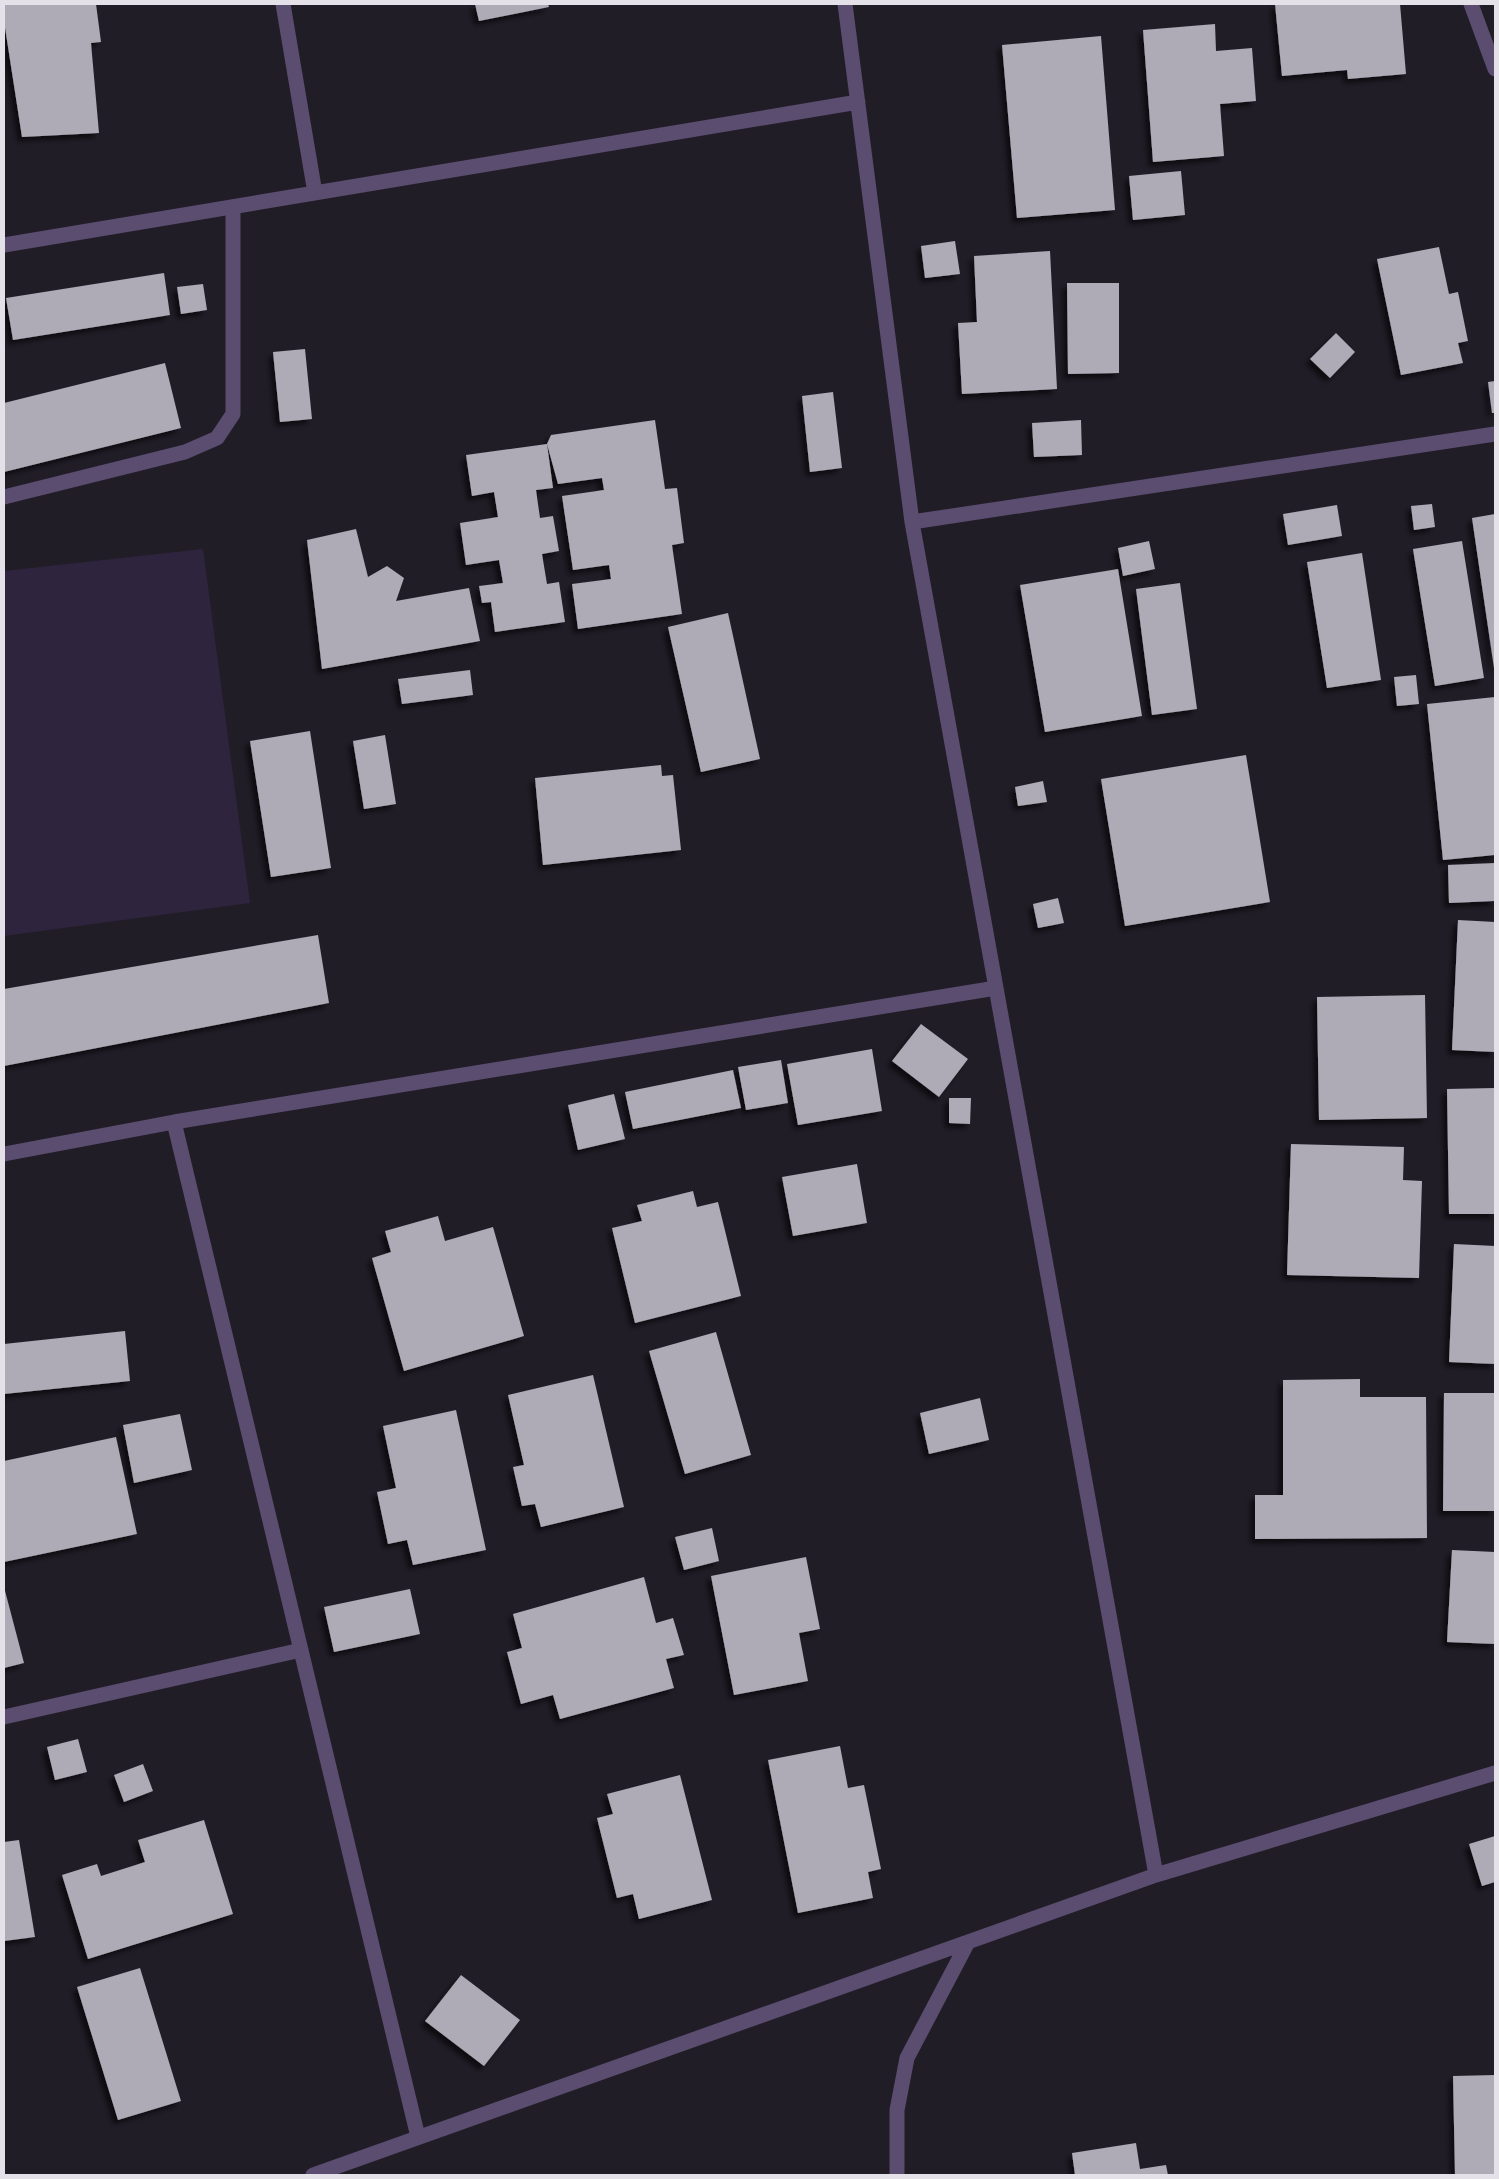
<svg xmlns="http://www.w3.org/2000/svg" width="1499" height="2179" font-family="'DM Sans',sans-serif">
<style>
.green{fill:#2e243d}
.building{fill:#aeaab6;filter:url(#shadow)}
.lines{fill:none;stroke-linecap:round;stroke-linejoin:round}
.lane{stroke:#5a4d6f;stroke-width:15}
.street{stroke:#5a4d6f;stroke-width:15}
</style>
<defs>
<filter id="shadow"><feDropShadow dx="-4.5" dy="4.5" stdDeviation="2.5" flood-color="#0009"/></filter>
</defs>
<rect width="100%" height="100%" fill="#211d27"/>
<path class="green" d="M 203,549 L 250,903 L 4,936 L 4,571 Z"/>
<path class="building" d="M 4,4 L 96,4 L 101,42 L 91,43 L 99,133 L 22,137 L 4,21 Z
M 475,4 L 548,4 L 549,7 L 479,21 Z
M 1275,4 L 1400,4 L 1406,74 L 1348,79 L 1347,70 L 1282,76 Z
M 1215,24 L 1216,51 L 1252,48 L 1256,101 L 1220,104 L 1224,156 L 1153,162 L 1143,30 Z
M 1101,36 L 1115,210 L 1017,218 L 1002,45 Z
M 1181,171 L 1185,215 L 1133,220 L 1129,176 Z
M 955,241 L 960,274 L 925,278 L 921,246 Z
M 1439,247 L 1449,294 L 1458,292 L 1468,341 L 1458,343 L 1463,363 L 1401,375 L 1377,259 Z
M 1050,251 L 1057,389 L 962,394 L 958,323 L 977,322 L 974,256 Z
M 164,273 L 170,315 L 13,340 L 6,298 Z
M 1067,283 L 1119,283 L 1119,373 L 1068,374 Z
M 203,284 L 207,310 L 181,314 L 177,287 Z
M 1336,333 L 1355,352 L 1330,378 L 1310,359 Z
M 305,349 L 312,419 L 280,422 L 273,352 Z
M 165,363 L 181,428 L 4,472 L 4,403 Z
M 1495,381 L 1495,413 L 1492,413 L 1488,382 Z
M 833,392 L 842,468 L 810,472 L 802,396 Z
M 655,420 L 665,489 L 677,488 L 684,543 L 672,545 L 682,614 L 578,629 L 572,584 L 611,579 L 609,565 L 573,570 L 562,496 L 604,490 L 602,478 L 558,484 L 547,444 L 551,435 Z
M 1081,420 L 1082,455 L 1034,457 L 1032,423 Z
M 547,444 L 553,488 L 536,490 L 540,518 L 553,516 L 559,551 L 542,554 L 547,584 L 559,582 L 565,622 L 495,632 L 491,602 L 482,603 L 479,586 L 503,583 L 499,560 L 466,565 L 460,523 L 498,517 L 494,492 L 472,496 L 466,455 Z
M 1432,504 L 1435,527 L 1414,530 L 1411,506 Z
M 1337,505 L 1342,536 L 1288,545 L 1283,514 Z
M 1495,514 L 1495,668 L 1494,668 L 1472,518 Z
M 356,529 L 368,577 L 387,566 L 404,578 L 396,601 L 469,588 L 480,641 L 322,669 L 307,540 Z
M 1149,541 L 1155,569 L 1123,576 L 1118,548 Z
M 1462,541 L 1484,678 L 1435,686 L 1413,549 Z
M 1362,553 L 1381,680 L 1327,688 L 1307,562 Z
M 1118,569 L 1142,716 L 1045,732 L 1020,585 Z
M 1180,583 L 1197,709 L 1152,715 L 1136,589 Z
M 728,613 L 760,759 L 701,772 L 668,627 Z
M 470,670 L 473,695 L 402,704 L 398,679 Z
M 1416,675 L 1419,704 L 1397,706 L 1394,677 Z
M 1495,697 L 1495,855 L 1443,860 L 1427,704 Z
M 310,731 L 331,868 L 271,877 L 250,741 Z
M 385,735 L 396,804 L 364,809 L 353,741 Z
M 1246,755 L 1270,902 L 1125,926 L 1101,779 Z
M 661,765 L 662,776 L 673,775 L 681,850 L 543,865 L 535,778 Z
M 1043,781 L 1047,802 L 1018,806 L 1015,787 Z
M 1495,863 L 1495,901 L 1449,903 L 1448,865 Z
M 1058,898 L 1064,923 L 1038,928 L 1033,904 Z
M 1458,920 L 1495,922 L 1495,1052 L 1452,1050 Z
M 318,935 L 329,1003 L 4,1066 L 4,989 Z
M 1425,995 L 1427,1118 L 1319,1120 L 1317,997 Z
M 921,1024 L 968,1059 L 939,1097 L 892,1061 Z
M 872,1049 L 882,1111 L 798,1125 L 787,1064 Z
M 781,1060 L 788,1103 L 746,1110 L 738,1067 Z
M 733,1070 L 741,1108 L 633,1129 L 625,1092 Z
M 1495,1088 L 1495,1214 L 1449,1214 L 1447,1089 Z
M 614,1094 L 625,1139 L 578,1150 L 568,1105 Z
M 949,1098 L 971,1098 L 970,1124 L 949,1123 Z
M 1291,1144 L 1404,1147 L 1403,1180 L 1422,1181 L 1419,1278 L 1287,1275 Z
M 857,1164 L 867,1223 L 793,1236 L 782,1177 Z
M 693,1191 L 697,1207 L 718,1202 L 741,1296 L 635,1323 L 612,1228 L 642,1221 L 637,1205 Z
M 438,1216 L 445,1241 L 493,1227 L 524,1336 L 404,1371 L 372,1258 L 391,1252 L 385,1231 Z
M 1454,1244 L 1495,1246 L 1495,1364 L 1449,1362 Z
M 125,1331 L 130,1381 L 4,1394 L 4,1344 Z
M 716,1332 L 751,1455 L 685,1474 L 649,1351 Z
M 593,1375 L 624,1507 L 541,1527 L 535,1504 L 522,1506 L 513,1467 L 524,1465 L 508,1395 Z
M 1360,1379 L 1360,1397 L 1426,1397 L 1427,1538 L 1255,1539 L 1255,1495 L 1283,1495 L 1283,1380 Z
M 1444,1393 L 1495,1393 L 1495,1511 L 1443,1511 Z
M 980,1398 L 989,1440 L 929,1454 L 920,1413 Z
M 456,1410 L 486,1550 L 413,1565 L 407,1540 L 388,1544 L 377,1492 L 396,1488 L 383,1426 Z
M 180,1414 L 192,1470 L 134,1483 L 123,1425 Z
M 116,1437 L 137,1534 L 4,1562 L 4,1461 Z
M 712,1528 L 719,1561 L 684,1570 L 675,1537 Z
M 1452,1550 L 1495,1552 L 1495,1644 L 1447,1642 Z
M 806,1557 L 820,1629 L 799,1633 L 808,1681 L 734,1695 L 711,1576 Z
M 644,1577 L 656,1623 L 673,1618 L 684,1655 L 666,1659 L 674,1688 L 560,1719 L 553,1695 L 521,1704 L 507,1652 L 522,1648 L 513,1614 Z
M 4,1587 L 24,1663 L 4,1668 Z
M 410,1589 L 420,1634 L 334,1652 L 324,1607 Z
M 78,1739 L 87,1772 L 55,1780 L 47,1747 Z
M 840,1746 L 848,1788 L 864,1785 L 881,1869 L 868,1872 L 873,1898 L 798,1913 L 768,1760 Z
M 143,1764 L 153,1791 L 124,1802 L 114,1775 Z
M 680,1775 L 712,1900 L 639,1919 L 633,1894 L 617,1898 L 597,1818 L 613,1814 L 607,1794 Z
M 204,1820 L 233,1914 L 88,1959 L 62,1875 L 97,1864 L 101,1876 L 145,1862 L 138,1840 Z
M 1495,1836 L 1495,1882 L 1482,1886 L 1469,1844 Z
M 19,1840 L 35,1937 L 4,1941 L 4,1842 Z
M 140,1968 L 181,2101 L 118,2120 L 77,1987 Z
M 461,1975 L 520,2020 L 484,2066 L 425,2021 Z
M 1495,2075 L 1495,2175 L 1455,2175 L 1453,2076 Z
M 1136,2143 L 1140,2169 L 1166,2165 L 1168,2175 L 1075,2175 L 1072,2153 Z"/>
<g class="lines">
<path class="lane" d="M 4,497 L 185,452 L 217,438 L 233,414 L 233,207"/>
<path class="street" d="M 283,4 L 315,193
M 845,4 L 912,522 L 1156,1875
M 1471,4 L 1495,69
M 4,245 L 858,102
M 912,522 L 1495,434
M 174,1122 L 418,2137
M 4,1154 L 174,1122 L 996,988
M 4,1717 L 301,1650
M 313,2175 L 1156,1875 L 1495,1773
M 897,2175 L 897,2110 L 907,2058 L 968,1942"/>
</g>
<rect width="1499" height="2179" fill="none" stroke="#e4e1e8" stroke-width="10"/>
</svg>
